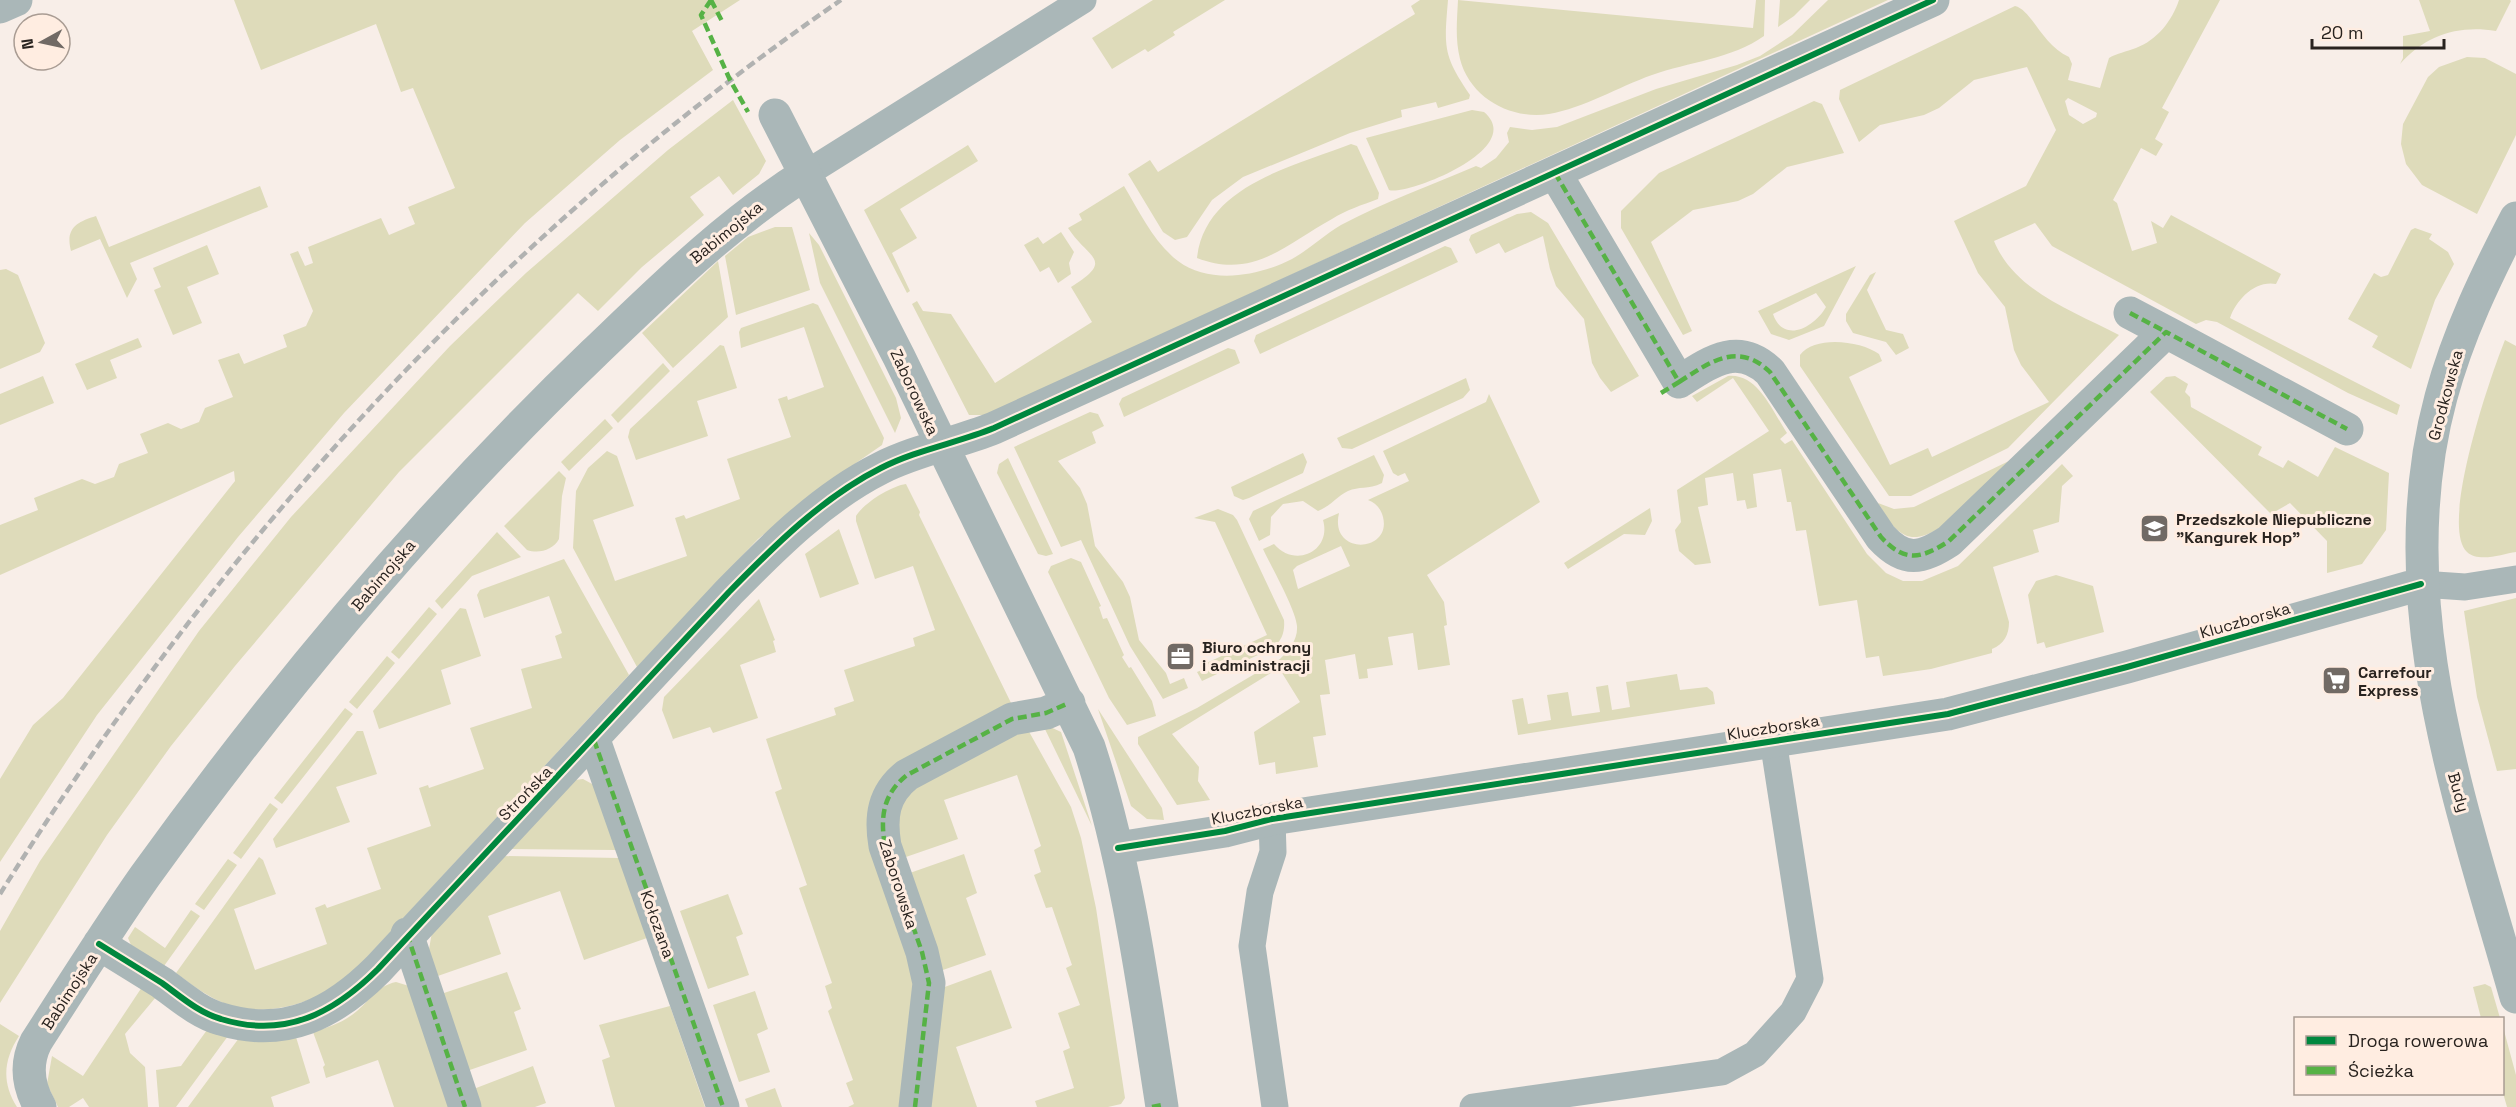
<svg xmlns="http://www.w3.org/2000/svg" width="2516" height="1107" font-family="'Space Grotesk',sans-serif">
<style>
.green{fill:#dedbba;fill-rule:evenodd}
.lines{fill:none;stroke-linecap:round;stroke-linejoin:round}
.lane{stroke:#aab7b8;stroke-width:27}
.street{stroke:#aab7b8;stroke-width:33}
.rail{stroke:#b1b2b1;stroke-width:4.5;stroke-dasharray:9 4.5;stroke-linecap:butt}
.quiet{stroke:#56b245;stroke-width:4.5;stroke-dasharray:9 4.5;stroke-linecap:butt}
.cycleway-casing{stroke:#ffede1;stroke-width:10}
.cycleway{stroke:#00873e;stroke-width:6}
.labels{text-anchor:middle;stroke-width:6;stroke-linejoin:round;paint-order:stroke}
.street-label{font-size:16px;fill:#29231f;stroke:#ffede1}
.poi-label{font-size:16px;font-weight:bold;fill:#29231f;stroke:#ffede1;text-anchor:start}
</style>
<rect width="100%" height="100%" fill="#f8eee8"/>
<path class="green" d="M 234,0 L 740,0 L 692,31 L 713,70 L 620,140 L 525,223 L 344,413 L 238,537 L 97,715 L 0,862 L 0,779 L 33,725 L 63,698 L 235,481 L 234,471 L 0,575 L 0,525 L 38,510 L 34,498 L 82,479 L 95,484 L 114,477 L 119,464 L 148,453 L 140,434 L 168,423 L 181,429 L 199,422 L 205,408 L 233,397 L 218,360 L 239,353 L 244,364 L 287,347 L 283,335 L 306,326 L 313,311 L 290,254 L 298,251 L 305,266 L 313,263 L 308,247 L 381,218 L 389,235 L 415,224 L 408,207 L 455,188 L 413,88 L 401,92 L 376,24 L 261,70 Z
M 1153,0 L 1225,0 L 1173,32 L 1175,35 L 1148,52 L 1145,49 L 1112,69 L 1092,38 Z
M 1420,0 L 1448,0 C 1444,48 1443,55 1470,95 L 1469,99 L 1438,108 L 1436,102 L 1401,110 L 1402,117 L 1350,133 L 1243,177 L 1212,200 L 1187,237 L 1175,240 L 1163,232 L 1128,174 L 1150,160 L 1158,172 L 1415,14 L 1411,6 Z
M 1458,0 L 1753,28 L 1756,0 L 1765,0 L 1764,36 C 1732,59 1688,62 1652,75 C 1618,87 1584,108 1549,114 C 1511,120 1470,98 1460,59 C 1455,39 1457,20 1458,0 Z
M 1780,0 L 1810,0 L 1794,16 L 1778,27 Z
M 1828,0 L 1888,0 L 987,415 L 969,415 L 912,304 L 917,301 L 923,311 L 951,314 L 995,383 L 1092,322 L 1071,287 C 1116,259 1088,259 1068,228 L 1082,220 L 1079,214 L 1124,186 C 1139,211 1154,243 1178,261 C 1210,285 1259,276 1292,259 C 1310,249 1324,235 1341,225 C 1384,202 1432,185 1476,166 L 1481,168 L 1496,158 L 1509,142 L 1507,133 L 1510,127 L 1532,130 L 1557,127 L 1656,89 L 1737,65 L 1760,56 L 1792,35 Z
M 2179,0 L 2220,0 L 2162,108 L 2169,112 L 2155,139 L 2163,144 L 2156,156 L 2141,148 L 2113,200 L 2117,203 L 2132,251 L 2157,243 L 2151,221 L 2163,228 L 2171,215 L 2281,274 L 2276,284 C 2255,280 2236,300 2230,318 L 2400,405 L 2397,415 L 2348,393 L 2217,322 L 2206,320 L 2196,324 L 2052,246 L 2035,223 L 1994,241 C 2015,292 2073,311 2119,335 L 2008,448 L 1911,496 L 1889,496 L 1800,366 L 1800,355 C 1815,335 1861,341 1879,354 L 1882,361 L 1849,377 L 1890,465 L 1928,448 L 1932,457 L 2049,402 L 2021,365 L 2014,350 L 2005,307 L 1978,273 L 1954,221 L 2026,186 L 2056,130 L 2027,67 L 1974,80 L 1939,108 L 1924,115 L 1880,125 L 1859,142 L 1839,99 L 1840,90 L 2015,6 C 2032,10 2042,45 2069,57 L 2072,64 L 2068,80 L 2100,88 L 2109,58 C 2117,53 2126,52 2136,48 C 2157,40 2172,21 2179,0 ZM 2068,98 L 2097,113 L 2096,117 L 2083,124 L 2069,115 L 2065,101 Z
M 2419,0 L 2510,0 L 2511,1 L 2496,31 C 2458,25 2426,35 2400,64 L 2403,58 L 2403,36 L 2430,31 Z
M 2467,57 L 2485,58 L 2516,74 L 2516,135 L 2477,214 L 2422,185 L 2406,164 L 2401,144 L 2403,124 L 2428,77 L 2439,67 Z
M 733,100 L 766,161 L 759,174 L 733,195 L 719,176 L 690,197 L 704,215 L 642,267 L 598,311 L 578,293 L 399,472 L 235,666 L 171,746 L 107,835 L 0,1003 L 0,931 L 40,861 L 199,631 L 291,517 L 450,346 L 526,273 L 668,150 Z
M 1814,101 L 1822,104 L 1844,153 L 1787,167 L 1753,194 L 1738,201 L 1693,210 L 1651,242 L 1692,331 L 1683,335 L 1621,228 L 1621,211 L 1659,173 Z
M 1472,110 L 1484,112 C 1528,149 1406,196 1389,190 L 1366,138 Z
M 1351,144 L 1357,146 L 1379,193 L 1378,199 C 1362,205 1346,210 1332,219 C 1286,244 1254,280 1197,258 C 1205,185 1295,166 1351,144 Z
M 968,145 L 978,161 L 900,209 L 917,238 L 892,253 L 910,291 L 907,293 L 864,210 Z
M 260,186 L 268,207 L 130,263 L 137,279 L 127,298 L 100,239 L 71,251 C 65,228 77,222 96,216 L 109,247 Z
M 1531,212 L 1548,223 L 1639,376 L 1611,392 L 1600,378 L 1592,363 L 1584,319 L 1556,286 L 1550,269 L 1543,236 L 1505,253 L 1499,243 L 1476,254 L 1469,240 L 1471,235 L 1517,214 Z
M 775,227 L 792,227 L 810,290 L 736,315 L 725,256 L 748,237 Z
M 2415,228 L 2432,234 L 2429,239 L 2448,252 L 2454,264 L 2435,300 L 2411,369 L 2372,347 L 2378,336 L 2348,319 L 2374,273 L 2381,277 L 2388,275 L 2411,230 Z
M 1061,232 L 1074,252 L 1069,263 L 1071,274 L 1058,283 L 1049,267 L 1040,272 L 1024,245 L 1038,237 L 1043,244 Z
M 809,233 L 819,245 L 896,398 L 901,418 L 895,433 L 820,283 Z
M 207,245 L 219,274 L 187,287 L 202,323 L 173,335 L 154,290 L 161,287 L 153,268 Z
M 1445,246 L 1451,248 L 1458,262 L 1260,354 L 1254,341 L 1256,335 Z
M 718,261 L 728,317 L 673,368 L 642,333 Z
M 1856,266 L 1824,326 L 1789,340 L 1771,334 L 1758,311 ZM 1816,293 L 1826,307 C 1814,328 1783,344 1773,314 Z
M 6,269 L 18,275 L 45,343 L 40,352 L 0,369 L 0,270 Z
M 1876,272 L 1867,290 L 1886,330 L 1903,334 L 1909,348 L 1896,355 L 1886,342 L 1853,333 L 1846,321 L 1846,314 L 1870,275 Z
M 813,303 L 818,305 L 884,438 L 882,445 L 843,472 L 758,539 L 637,667 L 573,548 L 576,491 L 588,468 L 607,451 L 617,456 L 634,506 L 593,520 L 615,581 L 687,556 L 675,518 L 684,515 L 686,519 L 740,499 L 727,459 L 791,437 L 778,399 L 787,396 L 788,400 L 824,387 L 804,327 L 741,348 L 739,332 L 741,328 Z
M 138,338 L 142,347 L 110,360 L 117,378 L 87,390 L 75,364 Z
M 2505,340 L 2516,346 L 2516,552 C 2502,554 2479,563 2467,552 C 2439,526 2491,374 2505,340 Z
M 720,345 L 724,346 L 737,388 L 697,401 L 708,436 L 636,460 L 628,437 L 630,429 Z
M 1228,348 L 1235,350 L 1240,363 L 1124,417 L 1119,404 L 1122,398 Z
M 663,363 L 670,371 L 618,423 L 611,415 Z
M 43,376 L 54,403 L 0,425 L 0,394 Z
M 1728,376 C 1758,373 1772,411 1787,433 L 1780,439 L 1785,444 L 1792,440 L 1867,554 L 1886,573 L 1903,581 L 1922,581 L 1958,566 L 2062,464 L 2073,476 L 2062,486 L 2059,522 L 2033,530 L 2039,552 L 1993,567 L 2009,622 C 2009,635 2004,644 1992,649 L 1992,653 L 1931,669 L 1883,676 L 1879,656 L 1866,658 L 1857,600 L 1819,606 L 1806,530 L 1796,531 L 1791,502 L 1787,502 L 1781,469 L 1753,474 L 1757,507 L 1747,509 L 1745,500 L 1737,501 L 1733,473 L 1705,478 L 1708,505 L 1698,507 L 1711,563 L 1695,565 L 1679,551 L 1675,530 L 1681,522 L 1677,490 L 1769,431 L 1733,378 L 1697,402 L 1692,396 Z
M 2175,376 L 2188,384 L 2185,392 L 2190,397 L 2191,407 L 2262,447 L 2258,455 L 2283,468 L 2288,460 L 2318,477 L 2335,447 L 2389,473 L 2386,530 L 2362,564 L 2327,573 L 2327,541 L 2290,503 L 2271,514 L 2150,392 L 2166,377 Z
M 1466,378 L 1470,390 L 1463,398 L 1352,449 L 1342,448 L 1337,438 Z
M 1489,394 L 1540,502 L 1427,575 L 1444,602 L 1447,625 L 1444,626 L 1450,665 L 1418,670 L 1413,633 L 1388,637 L 1393,665 L 1367,669 L 1368,678 L 1359,679 L 1355,654 L 1325,660 L 1330,694 L 1320,695 L 1326,735 L 1313,737 L 1318,767 L 1276,774 L 1275,762 L 1259,765 L 1254,732 L 1300,702 L 1279,668 L 1172,734 L 1199,767 L 1198,781 L 1210,800 L 1177,805 L 1138,744 L 1138,737 L 1197,708 L 1280,659 C 1289,650 1298,640 1297,626 C 1296,610 1271,566 1263,549 L 1274,544 C 1295,569 1332,551 1323,520 L 1339,513 C 1329,556 1392,553 1383,517 C 1381,509 1376,503 1368,500 L 1409,481 L 1405,473 L 1398,476 L 1393,473 L 1383,451 L 1486,402 ZM 1341,546 L 1350,566 L 1298,589 L 1293,570 L 1297,566 Z
M 1090,412 L 1098,414 L 1104,426 L 1092,432 L 1096,443 L 1058,461 L 1080,488 L 1087,504 L 1095,546 L 1123,582 L 1130,597 L 1139,640 L 1166,673 L 1170,684 L 1184,678 L 1188,688 L 1163,699 L 1130,646 L 1081,540 L 1061,547 L 1014,447 Z
M 605,419 L 613,428 L 569,471 L 561,462 Z
M 1303,453 L 1307,462 L 1303,473 L 1249,498 L 1243,500 L 1234,496 L 1231,487 Z
M 1374,455 L 1384,475 L 1382,483 C 1368,490 1359,486 1348,491 C 1337,496 1331,506 1318,511 L 1303,501 L 1283,504 L 1271,517 L 1270,535 L 1259,541 L 1249,519 L 1253,511 Z
M 1008,458 L 1053,554 L 1046,556 L 1038,554 L 997,473 L 999,464 Z
M 2011,460 C 1990,481 1935,550 1905,535 C 1892,529 1885,514 1878,503 L 1894,509 L 1914,507 Z
M 559,471 L 566,478 L 562,496 L 559,539 C 553,550 539,554 527,550 L 504,526 Z
M 906,484 L 920,512 L 919,515 L 1013,707 L 888,780 L 915,969 L 907,1107 L 848,1107 L 854,1104 L 846,1083 L 853,1080 L 828,1011 L 832,1008 L 825,986 L 832,983 L 799,888 L 807,885 L 775,792 L 782,789 L 766,739 L 836,715 L 834,708 L 854,701 L 844,670 L 915,646 L 913,638 L 935,630 L 913,566 L 875,579 L 856,521 L 856,516 C 864,503 891,486 906,484 Z
M 1650,508 L 1652,521 L 1645,535 L 1624,534 L 1568,569 L 1564,563 Z
M 1218,509 L 1233,515 L 1237,520 L 1284,620 C 1285,632 1282,640 1273,648 L 1202,681 L 1197,672 L 1202,670 L 1200,666 L 1267,635 L 1215,522 L 1194,518 Z
M 839,529 L 859,584 L 820,598 L 805,554 Z
M 497,532 L 521,557 L 472,576 L 442,609 L 435,601 Z
M 1071,558 L 1081,562 L 1101,606 L 1099,607 L 1103,619 L 1107,618 L 1124,655 L 1122,657 L 1129,668 L 1131,667 L 1152,701 L 1156,716 L 1127,725 L 1109,698 L 1048,572 L 1051,566 Z
M 564,559 L 629,675 L 359,966 C 350,974 341,985 330,990 C 298,1008 253,1018 219,1001 C 204,994 189,983 176,973 L 259,857 L 263,860 L 276,894 L 234,909 L 255,970 L 327,944 L 315,908 L 325,904 L 327,908 L 381,889 L 367,848 L 431,826 L 419,788 L 428,785 L 429,788 L 484,769 L 470,728 L 532,708 L 521,669 L 562,658 L 555,636 L 562,633 L 549,596 L 484,618 L 477,595 L 480,590 Z
M 2056,575 L 2093,586 L 2104,632 L 2046,648 L 2044,642 L 2037,644 L 2028,595 L 2036,581 Z
M 2516,598 L 2516,769 L 2497,771 L 2477,697 L 2464,611 Z
M 759,599 L 775,640 L 773,641 L 776,652 L 740,665 L 758,718 L 713,733 L 710,727 L 673,739 L 662,710 L 664,697 Z
M 429,607 L 437,614 L 399,659 L 391,652 Z
M 460,608 L 466,609 L 481,656 L 441,670 L 451,704 L 379,729 L 373,711 Z
M 387,656 L 395,663 L 357,709 L 349,702 Z
M 1677,674 L 1680,690 L 1707,687 L 1713,692 L 1715,704 L 1518,735 L 1512,700 L 1523,698 L 1528,724 L 1551,720 L 1547,695 L 1568,692 L 1572,716 L 1600,712 L 1596,687 L 1608,685 L 1612,710 L 1630,707 L 1626,682 Z
M 345,708 L 353,714 L 282,804 L 274,798 Z
M 1098,709 L 1162,808 L 1164,820 L 1147,819 L 1131,806 Z
M 1042,723 L 1061,732 L 1092,826 Z
M 1027,728 L 1071,807 L 1081,838 L 1096,908 L 1125,1098 L 1121,1104 L 1108,1107 L 1037,1107 L 1035,1101 L 1074,1088 L 1063,1051 L 1070,1048 L 1058,1013 L 1080,1005 L 1066,968 L 1072,965 L 1052,907 L 1046,908 L 1034,875 L 1041,872 L 1034,850 L 1041,846 L 1017,775 L 944,800 L 958,839 L 903,858 L 894,844 L 903,792 Z
M 357,731 L 363,731 L 377,774 L 336,787 L 350,822 L 276,848 L 273,839 Z
M 583,779 L 594,785 L 616,850 L 508,849 L 575,780 Z
M 270,803 L 278,809 L 241,859 L 233,853 Z
M 964,854 L 977,893 L 966,898 L 986,955 L 940,971 L 907,874 Z
M 501,856 L 619,858 L 647,938 L 584,960 L 560,891 L 488,916 L 501,954 L 432,978 L 428,955 L 432,932 Z
M 228,859 L 237,865 L 204,910 L 195,904 Z
M 728,894 L 743,934 L 736,937 L 749,975 L 708,989 L 680,911 Z
M 191,910 L 200,916 L 164,966 L 131,945 L 128,938 L 135,927 L 165,948 Z
M 991,970 L 1012,1028 L 956,1047 L 977,1107 L 927,1107 L 942,988 Z
M 507,972 L 521,1009 L 514,1012 L 527,1050 L 464,1072 L 438,995 Z
M 396,982 L 409,986 L 454,1107 L 394,1107 L 378,1060 L 326,1078 L 323,1067 L 325,1065 L 313,1032 C 330,1027 344,1022 357,1011 C 371,999 377,986 396,982 Z
M 2485,984 L 2491,987 L 2500,1018 L 2481,1018 L 2473,987 Z
M 142,987 L 156,997 L 125,1034 L 130,1053 L 145,1067 L 148,1107 L 89,1107 L 83,1098 L 69,1107 L 58,1107 L 47,1084 L 52,1056 L 83,1076 Z
M 755,991 L 768,1029 L 757,1034 L 770,1072 L 739,1082 L 713,1005 Z
M 670,1006 L 705,1107 L 615,1107 L 602,1060 L 610,1057 L 599,1025 Z
M 0,1024 L 19,1036 C 4,1059 1,1082 17,1107 L 0,1107 Z
M 2503,1027 L 2516,1075 L 2516,1107 L 2507,1107 L 2503,1093 Z
M 207,1030 L 228,1036 L 176,1107 L 159,1107 L 156,1070 L 181,1066 Z
M 296,1037 L 310,1083 L 271,1097 L 274,1107 L 188,1107 L 239,1038 Z
M 533,1066 L 546,1103 L 535,1107 L 476,1107 L 471,1090 Z
M 775,1088 L 782,1107 L 748,1107 L 745,1099 Z"/>
<g class="lines">
<path class="lane" d="M 804,175 L 1083,0
M 2421,584 L 2465,587 L 2516,579
M 1272,819 L 1273,852 L 1260,892 L 1252,946 L 1275,1107
M 1473,1107 L 1722,1072 L 1755,1054 L 1793,1012 L 1810,979 L 1773,740"/>
<path class="street" d="M 0,7 L 16,0
M 775,115 L 899,357 L 1089,747 C 1127,864 1143,985 1162,1107
M 1555,173 L 1679,382 C 1710,362 1738,341 1770,372 L 1881,537 C 1905,563 1921,559 1949,541 L 2166,332 L 2347,429
M 2516,218 C 2486,276 2458,334 2441,397 C 2386,600 2461,803 2516,997
M 2130,313 L 2166,332
M 594,740 L 723,1107
M 1118,848 L 1225,831 L 1272,819 L 1948,714 L 2127,667 L 2421,584
M 407,934 L 465,1107
M 99,944 C 120,957 141,970 162,983 C 180,996 199,1013 221,1019 C 285,1039 334,1013 378,969 L 729,592 C 774,546 823,497 881,468 C 916,450 957,443 994,428 L 1933,0
M 40,1107 C 28,1086 25,1064 36,1042 C 72,986 107,930 145,876 C 280,689 428,512 594,353 C 661,289 725,225 804,175
M 915,1107 L 929,983 L 922,952 L 885,846 C 880,817 883,794 907,775 L 1012,719 L 1046,713 L 1069,703"/>
<path class="rail" d="M 0,894 C 221,541 497,237 841,0"/>
<path class="quiet" d="M 711,0 L 701,15 L 730,80 L 748,112
M 711,0 L 723,23
M 1555,173 L 1679,382 C 1710,362 1738,341 1770,372 L 1881,537 C 1905,563 1921,559 1949,541 L 2166,332 L 2347,429
M 2130,313 L 2166,332
M 1661,393 L 1679,382
M 594,740 L 723,1107
M 407,934 L 465,1107
M 915,1107 L 929,983 L 922,952 L 885,846 C 880,817 883,794 907,775 L 1012,719 L 1046,713 L 1069,703
M 1152,1107 L 1162,1105"/>
<defs>
<path id="cycleway" d="M 1118,848 L 1225,831 L 1272,819 L 1948,714 L 2127,667 L 2421,584
M 99,944 C 120,957 141,970 162,983 C 180,996 199,1013 221,1019 C 285,1039 334,1013 378,969 L 729,592 C 774,546 823,497 881,468 C 916,450 957,443 994,428 L 1933,0"/>
</defs>
<use href="#cycleway" class="cycleway-casing"/>
<use href="#cycleway" class="cycleway"/>
</g>
<defs>
<symbol id="school-square" viewBox="-11 -11 22 22"><rect x="-9" y="-9" width="18" height="18" rx="4" fill="#716a65" stroke="#ffede1"/><path d="M0-5L7-2L0 1L-7-2ZM-4 1L0 2.5L4 1V4Q0 6-4 4Z" fill="#fff"/></symbol>
<symbol id="office-square" viewBox="-11 -11 22 22"><rect x="-9" y="-9" width="18" height="18" rx="4" fill="#716a65" stroke="#ffede1"/><path d="M-6-3h4V-5.5h4V-3h4V5H-6ZM-1-4.5V-3h2v-1.5ZM-6 0V1H6V0Z" fill="#fff"/></symbol>
<symbol id="supermarket-square" viewBox="-11 -11 22 22"><rect x="-9" y="-9" width="18" height="18" rx="4" fill="#716a65" stroke="#ffede1"/><path d="M-6-5.5h2.5l.6 2H6L4.5 2H-2.5L-4.4-4H-6ZM-1.5 3.2a1.3 1.3 0 1 0 .1 0ZM3 3.2a1.3 1.3 0 1 0 .1 0Z" fill="#fff"/></symbol>
</defs>
<g fill-rule="evenodd">
<use href="#school-square" x="2138" y="512" width="33" height="33"/>
<use href="#office-square" x="1164" y="640" width="33" height="33"/>
<use href="#supermarket-square" x="2320" y="664" width="33" height="33"/>
</g>
<g class="labels">
<g class="street-label">
<text transform="translate(726 232) rotate(-39)" y="6">Babimojska</text>
<text transform="translate(915 392) rotate(65)" y="6">Zaborowska</text>
<text transform="translate(2445 395) rotate(-75)" y="6">Grodkowska</text>
<text transform="translate(383 575) rotate(-49)" y="6">Babimojska</text>
<text transform="translate(2245 620) rotate(-16)" y="6">Kluczborska</text>
<text transform="translate(1773 727) rotate(-9)" y="6">Kluczborska</text>
<text transform="translate(2459 792) rotate(74)" y="6">Budy</text>
<text transform="translate(525 793) rotate(-46)" y="6">Strońska</text>
<text transform="translate(1257 810) rotate(-11)" y="6">Kluczborska</text>
<text transform="translate(899 884) rotate(72)" y="6">Zaborowska</text>
<text transform="translate(658 924) rotate(70)" y="6">Kołczana</text>
<text transform="translate(69 991) rotate(-57)" y="6">Babimojska</text>
</g>
<g class="poi-label">
<text x="2176" y="525">Przedszkole Niepubliczne<tspan x="2176" dy="18">"Kangurek Hop"</tspan></text>
<text x="1202" y="653">Biuro ochrony<tspan x="1202" dy="18">i administracji</tspan></text>
<text x="2358" y="678">Carrefour<tspan x="2358" dy="18">Express</tspan></text>
</g>
</g>
<rect x="2294" y="1017" width="210" height="78" fill="#ffede1" stroke="#a99c93" stroke-width="1.5"/>
<rect x="2306" y="1036" width="30" height="9" fill="#00873e" stroke="#a99c93" stroke-width="1.5"/>
<text x="2348" y="1047" font-size="18" fill="#29231f">Droga rowerowa</text>
<rect x="2306" y="1066" width="30" height="9" fill="#56b245" stroke="#a99c93" stroke-width="1.5"/>
<text x="2348" y="1077" font-size="18" fill="#29231f">Ścieżka</text>
<g transform="translate(42 42) rotate(262)"><circle r="28" fill="#ffede1" stroke="#a99c93" stroke-width="1.5"/>
<path d="M0-4.5L10 22L0 15L-10 22Z" fill="#716a65"/>
<text y="-9" font-size="16" font-weight="bold" text-anchor="middle" fill="#29231f">N</text>
</g>
<path d="M2312 39v9h132v-9" fill="none" stroke="#29231f" stroke-width="3"/>
<text x="2321" y="39" font-size="18" fill="#29231f" stroke="#ffede1" stroke-width="4.5" paint-order="stroke">20 m</text>
</svg>
